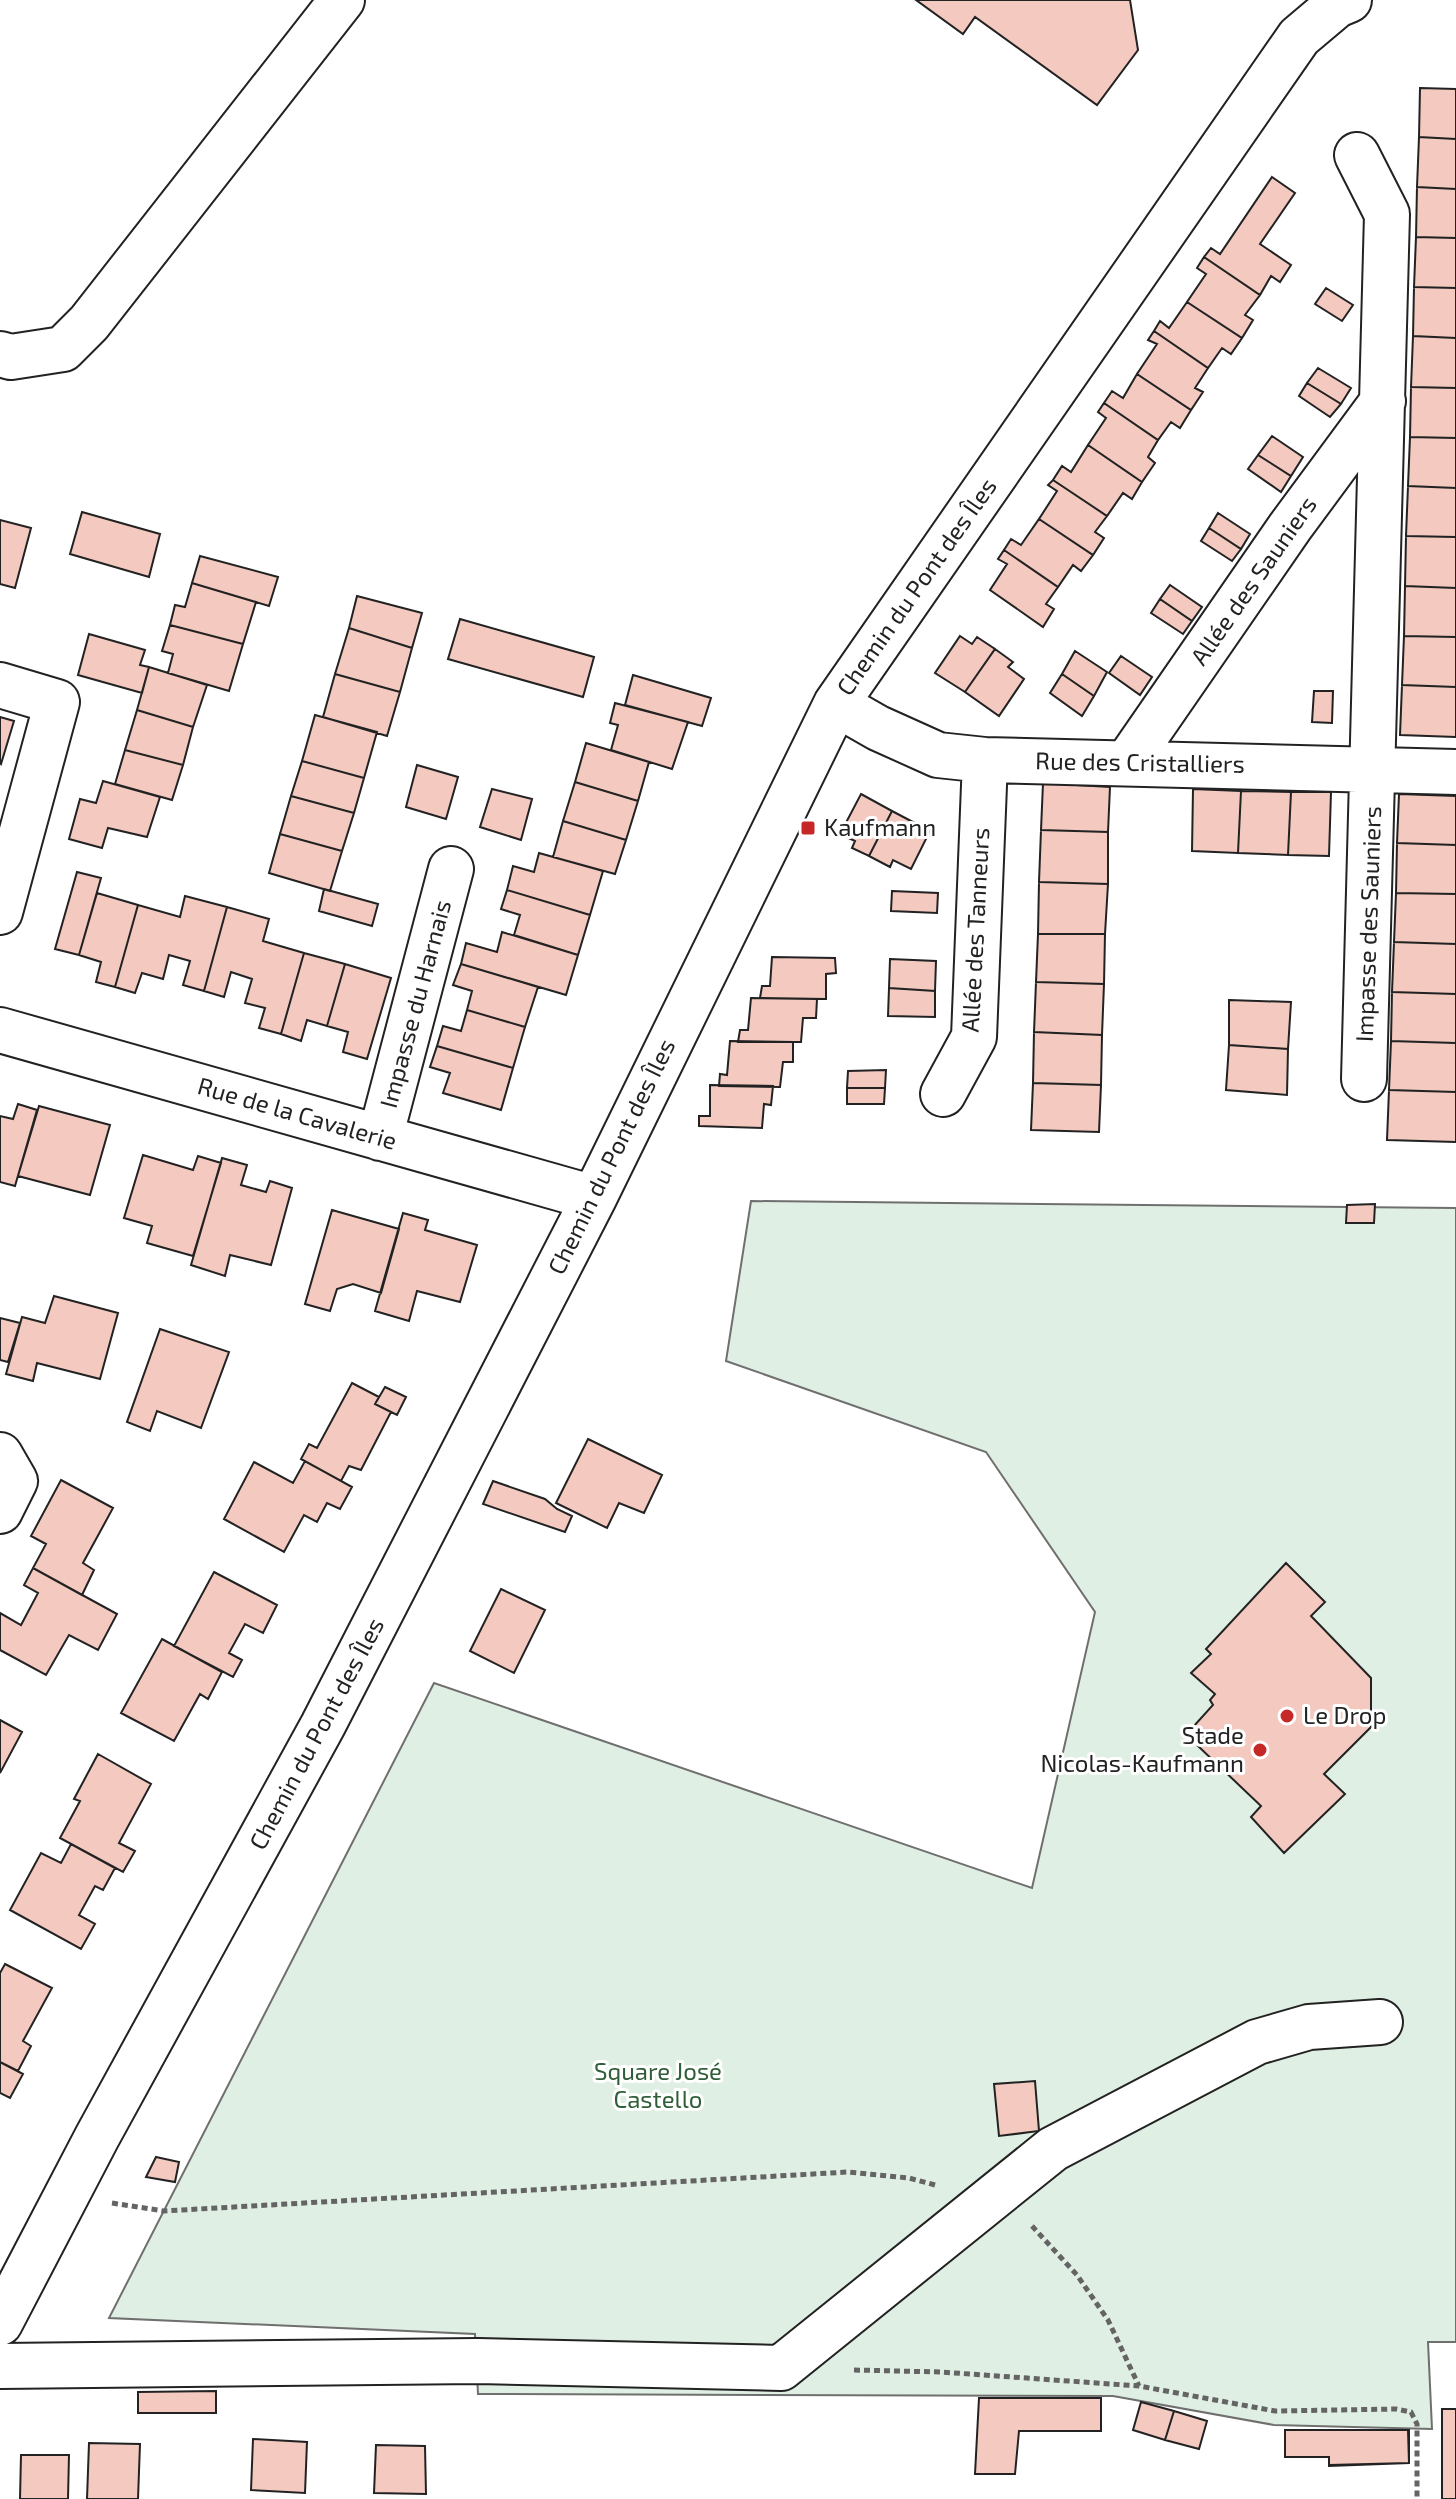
<svg xmlns="http://www.w3.org/2000/svg" width="1456" height="2499" font-family="'Exo 2',sans-serif">
<style>
.green{fill:#e0efe3;stroke:#6f6f6f;stroke-width:2}
.building{fill:#f3c9c0;stroke:#222;stroke-width:2}
.lines{fill:none;stroke-linecap:round;stroke-linejoin:round}
.minor-casing{stroke:#222;stroke-width:48}
.path{stroke:#646464;stroke-width:5;stroke-dasharray:6 4;stroke-linecap:butt}
.minor{stroke:#fff;stroke-width:44}
.poi-dot{fill:#c62828;stroke:#fff;stroke-width:3}
.labels{text-anchor:middle;stroke-width:6;stroke-linejoin:round;paint-order:stroke}
.street-label{font-size:24px;fill:#222;stroke:#fff}
.poi-label{font-size:24px;fill:#222;stroke:#fff;text-anchor:start}
.park-label{font-size:24px;fill:#2f5e38;stroke:#fff}
</style>
<rect width="100%" height="100%" fill="#fff"/>
<path class="green" d="M 751,1201 L 1456,1208 L 1456,2342 L 1428,2342 L 1432,2429 L 1274,2425 L 1113,2396 L 478,2394 L 475,2334 L 109,2318 L 434,1683 L 1032,1888 L 1095,1612 L 986,1452 L 726,1361 Z"/>
<path class="building" d="M 916,0 L 1130,0 L 1138,50 L 1097,105 L 975,17 L 963,34 Z
M 1420,88 L 1456,89 L 1456,139 L 1419,137 Z
M 1419,137 L 1456,139 L 1456,189 L 1417,187 Z
M 1272,177 L 1295,193 L 1260,244 L 1291,265 L 1280,282 L 1271,276 L 1260,295 L 1204,257 L 1211,248 L 1220,254 Z
M 1417,187 L 1456,189 L 1456,238 L 1416,237 Z
M 1416,237 L 1456,238 L 1456,288 L 1414,287 Z
M 1204,257 L 1260,295 L 1245,315 L 1253,320 L 1242,338 L 1187,302 L 1206,274 L 1197,268 Z
M 1414,287 L 1456,288 L 1456,338 L 1413,336 Z
M 1326,288 L 1353,305 L 1342,321 L 1315,304 Z
M 1187,302 L 1242,338 L 1231,354 L 1222,348 L 1208,368 L 1154,331 L 1160,321 L 1169,328 Z
M 1154,331 L 1208,368 L 1195,388 L 1203,392 L 1191,410 L 1137,374 L 1157,344 L 1148,340 Z
M 1413,336 L 1456,338 L 1456,388 L 1411,387 Z
M 1318,368 L 1351,388 L 1341,404 L 1307,383 Z
M 1137,374 L 1191,410 L 1180,428 L 1171,422 L 1158,440 L 1104,403 L 1112,391 L 1123,398 Z
M 1307,383 L 1341,404 L 1330,417 L 1299,396 Z
M 1411,387 L 1456,388 L 1456,438 L 1410,437 Z
M 1104,403 L 1158,440 L 1148,457 L 1155,463 L 1142,482 L 1088,445 L 1106,418 L 1098,412 Z
M 1272,436 L 1303,457 L 1291,476 L 1258,455 Z
M 1410,437 L 1456,438 L 1456,488 L 1408,486 Z
M 1088,445 L 1142,482 L 1132,499 L 1123,493 L 1107,516 L 1053,480 L 1062,466 L 1071,472 Z
M 1258,455 L 1291,476 L 1281,492 L 1248,469 Z
M 1053,480 L 1107,516 L 1095,532 L 1104,538 L 1093,555 L 1039,519 L 1057,491 L 1048,485 Z
M 1408,486 L 1456,488 L 1456,537 L 1406,536 Z
M 82,512 L 160,534 L 149,577 L 70,554 Z
M 1218,513 L 1250,534 L 1241,549 L 1209,528 Z
M 1039,519 L 1093,555 L 1081,571 L 1073,565 L 1058,587 L 1004,550 L 1011,539 L 1021,545 Z
M 0,520 L 31,528 L 15,588 L 0,584 Z
M 1209,528 L 1241,549 L 1232,561 L 1201,541 Z
M 1406,536 L 1456,537 L 1456,588 L 1405,586 Z
M 1004,550 L 1058,587 L 1046,604 L 1054,609 L 1043,627 L 990,590 L 1007,564 L 998,559 Z
M 200,556 L 278,577 L 269,606 L 192,583 Z
M 192,583 L 256,602 L 243,644 L 170,625 L 175,605 L 185,607 Z
M 1170,585 L 1202,607 L 1192,621 L 1160,599 Z
M 1405,586 L 1456,588 L 1456,637 L 1404,636 Z
M 357,596 L 422,613 L 412,648 L 349,628 Z
M 1160,599 L 1192,621 L 1183,634 L 1151,613 Z
M 460,619 L 594,657 L 583,697 L 448,659 Z
M 170,625 L 243,644 L 229,691 L 168,673 L 173,654 L 162,651 Z
M 349,628 L 412,648 L 400,692 L 335,674 Z
M 89,634 L 145,650 L 140,665 L 149,667 L 142,693 L 78,675 Z
M 960,636 L 972,644 L 977,637 L 995,649 L 965,692 L 935,673 Z
M 1404,636 L 1456,637 L 1456,687 L 1402,685 Z
M 995,649 L 1013,662 L 1008,667 L 1024,679 L 999,716 L 965,692 Z
M 1075,651 L 1107,672 L 1094,696 L 1062,674 Z
M 1121,656 L 1152,677 L 1140,695 L 1109,673 Z
M 149,667 L 207,685 L 193,727 L 137,710 Z
M 335,674 L 400,692 L 387,736 L 323,717 Z
M 1062,674 L 1094,696 L 1082,716 L 1050,693 Z
M 633,675 L 711,698 L 702,726 L 625,705 Z
M 1402,685 L 1456,687 L 1456,737 L 1400,735 Z
M 1314,691 L 1333,691 L 1332,723 L 1312,722 Z
M 615,703 L 688,722 L 672,769 L 611,750 L 618,725 L 610,723 Z
M 137,710 L 193,727 L 183,765 L 125,750 Z
M 315,715 L 377,732 L 364,778 L 302,761 Z
M 0,717 L 14,721 L 1,764 L 0,763 Z
M 586,743 L 649,762 L 638,801 L 575,782 Z
M 125,750 L 183,765 L 172,800 L 115,784 Z
M 302,761 L 364,778 L 354,813 L 291,796 Z
M 417,765 L 458,777 L 446,819 L 406,807 Z
M 103,781 L 160,797 L 147,837 L 108,828 L 102,848 L 69,839 L 80,799 L 96,803 Z
M 575,782 L 638,801 L 626,840 L 563,821 Z
M 1043,783 L 1110,787 L 1108,832 L 1041,830 Z
M 492,789 L 532,799 L 521,840 L 480,827 Z
M 1193,789 L 1241,791 L 1238,853 L 1192,851 Z
M 1241,791 L 1291,792 L 1288,855 L 1238,853 Z
M 1291,792 L 1331,792 L 1329,856 L 1288,855 Z
M 861,794 L 892,811 L 869,856 L 852,848 L 855,841 L 840,834 Z
M 1399,794 L 1456,796 L 1456,845 L 1397,843 Z
M 291,796 L 354,813 L 342,851 L 280,834 Z
M 892,811 L 930,831 L 911,869 L 893,860 L 890,867 L 869,856 Z
M 563,821 L 626,840 L 615,874 L 553,857 Z
M 1041,830 L 1108,832 L 1108,884 L 1039,882 Z
M 280,834 L 342,851 L 330,891 L 269,873 Z
M 1397,843 L 1456,845 L 1456,894 L 1396,893 Z
M 539,853 L 603,871 L 590,915 L 507,890 L 513,866 L 534,872 Z
M 77,872 L 101,878 L 79,955 L 55,949 Z
M 1039,882 L 1108,884 L 1105,934 L 1038,934 Z
M 324,889 L 378,904 L 372,926 L 319,911 Z
M 507,890 L 590,915 L 578,955 L 514,935 L 520,915 L 501,909 Z
M 892,891 L 938,893 L 937,913 L 891,911 Z
M 97,893 L 138,905 L 115,987 L 96,982 L 101,962 L 79,955 Z
M 1396,893 L 1456,894 L 1456,944 L 1394,942 Z
M 185,896 L 227,907 L 204,991 L 183,985 L 190,961 L 169,955 L 163,979 L 142,973 L 135,993 L 115,987 L 138,905 L 180,917 Z
M 227,907 L 269,919 L 263,941 L 304,953 L 281,1034 L 259,1028 L 265,1008 L 245,1003 L 252,979 L 231,972 L 224,997 L 204,991 Z
M 502,932 L 578,955 L 566,995 L 461,964 L 466,943 L 497,952 Z
M 1038,934 L 1105,934 L 1104,984 L 1036,982 Z
M 1394,942 L 1456,944 L 1456,994 L 1392,992 Z
M 304,953 L 345,964 L 327,1026 L 307,1020 L 301,1041 L 281,1034 Z
M 772,957 L 835,958 L 836,973 L 826,974 L 826,999 L 760,998 L 762,986 L 770,986 Z
M 890,959 L 936,961 L 935,991 L 889,988 Z
M 345,964 L 391,978 L 367,1059 L 343,1052 L 348,1032 L 327,1026 Z
M 461,964 L 538,987 L 525,1027 L 467,1010 L 472,991 L 453,985 Z
M 1036,982 L 1104,984 L 1102,1035 L 1034,1032 Z
M 889,988 L 935,991 L 935,1017 L 888,1016 Z
M 1392,992 L 1456,994 L 1456,1043 L 1391,1041 Z
M 751,998 L 817,999 L 816,1018 L 803,1018 L 801,1042 L 738,1042 L 740,1030 L 748,1030 Z
M 1229,1000 L 1291,1002 L 1288,1049 L 1229,1045 Z
M 467,1010 L 525,1027 L 513,1068 L 437,1046 L 443,1026 L 461,1031 Z
M 1034,1032 L 1102,1035 L 1101,1085 L 1033,1083 Z
M 730,1041 L 793,1042 L 793,1062 L 783,1062 L 780,1087 L 719,1086 L 720,1074 L 727,1075 Z
M 1391,1041 L 1456,1043 L 1456,1092 L 1389,1090 Z
M 1229,1045 L 1288,1049 L 1287,1095 L 1226,1090 Z
M 437,1046 L 513,1068 L 501,1110 L 443,1093 L 450,1073 L 430,1067 Z
M 886,1070 L 885,1088 L 847,1088 L 848,1071 Z
M 1033,1083 L 1101,1085 L 1099,1132 L 1031,1130 Z
M 710,1085 L 773,1086 L 771,1105 L 764,1104 L 762,1128 L 699,1126 L 699,1116 L 710,1116 Z
M 847,1088 L 885,1088 L 884,1104 L 847,1104 Z
M 1389,1090 L 1456,1092 L 1456,1142 L 1387,1140 Z
M 18,1104 L 37,1110 L 15,1186 L 0,1182 L 0,1116 L 13,1119 Z
M 39,1106 L 110,1125 L 90,1195 L 18,1176 Z
M 143,1155 L 193,1170 L 198,1156 L 221,1163 L 193,1256 L 147,1243 L 152,1226 L 124,1218 Z
M 222,1158 L 247,1165 L 241,1185 L 266,1192 L 270,1181 L 292,1188 L 271,1265 L 230,1255 L 225,1276 L 191,1265 Z
M 1375,1204 L 1374,1223 L 1346,1223 L 1347,1205 Z
M 332,1210 L 399,1229 L 381,1293 L 353,1284 L 337,1289 L 330,1311 L 305,1304 Z
M 403,1213 L 428,1220 L 425,1230 L 477,1245 L 460,1302 L 417,1291 L 409,1321 L 375,1311 Z
M 54,1296 L 118,1313 L 100,1379 L 37,1363 L 33,1381 L 6,1374 L 22,1317 L 45,1323 Z
M 0,1318 L 20,1323 L 8,1362 L 0,1360 Z
M 160,1329 L 229,1352 L 201,1428 L 157,1411 L 150,1431 L 127,1422 Z
M 352,1383 L 379,1397 L 375,1404 L 391,1412 L 361,1470 L 349,1466 L 341,1481 L 301,1459 L 309,1444 L 317,1448 Z
M 385,1387 L 406,1397 L 397,1415 L 375,1404 Z
M 588,1439 L 662,1475 L 644,1513 L 619,1503 L 607,1528 L 556,1503 Z
M 305,1461 L 352,1487 L 340,1509 L 327,1503 L 317,1522 L 304,1515 L 284,1552 L 224,1519 L 254,1462 L 293,1483 Z
M 61,1480 L 113,1508 L 83,1563 L 94,1570 L 82,1595 L 33,1568 L 46,1544 L 31,1536 Z
M 493,1481 L 545,1499 L 557,1509 L 572,1516 L 565,1532 L 483,1504 Z
M 1286,1563 L 1325,1602 L 1311,1616 L 1371,1678 L 1371,1727 L 1324,1774 L 1345,1794 L 1284,1853 L 1251,1817 L 1261,1806 L 1198,1746 L 1205,1739 L 1193,1727 L 1213,1705 L 1210,1700 L 1215,1694 L 1191,1673 L 1211,1654 L 1206,1649 Z
M 33,1568 L 117,1614 L 98,1650 L 69,1635 L 46,1675 L 0,1650 L 0,1613 L 21,1625 L 38,1593 L 24,1585 Z
M 214,1572 L 277,1605 L 263,1633 L 245,1624 L 229,1653 L 242,1660 L 233,1677 L 174,1646 Z
M 501,1589 L 545,1610 L 514,1673 L 470,1651 Z
M 162,1639 L 222,1672 L 208,1699 L 200,1694 L 174,1741 L 121,1713 Z
M 0,1720 L 22,1732 L 0,1773 Z
M 98,1754 L 151,1784 L 119,1843 L 135,1851 L 123,1872 L 60,1838 L 80,1801 L 74,1799 Z
M 71,1844 L 115,1868 L 103,1890 L 95,1886 L 79,1915 L 95,1924 L 81,1949 L 10,1910 L 41,1853 L 61,1863 Z
M 5,1964 L 52,1988 L 23,2041 L 31,2046 L 18,2071 L 0,2062 L 0,1973 Z
M 0,2062 L 23,2074 L 10,2098 L 0,2093 Z
M 1035,2081 L 1039,2131 L 999,2136 L 994,2084 Z
M 156,2157 L 179,2162 L 175,2182 L 146,2177 Z
M 216,2391 L 216,2413 L 138,2413 L 138,2392 Z
M 979,2398 L 1101,2398 L 1101,2431 L 1019,2431 L 1015,2474 L 975,2474 Z
M 1141,2402 L 1174,2411 L 1165,2440 L 1133,2430 Z
M 1442,2409 L 1456,2409 L 1456,2499 L 1442,2499 Z
M 1174,2411 L 1207,2421 L 1199,2449 L 1165,2440 Z
M 1285,2430 L 1409,2430 L 1409,2463 L 1329,2465 L 1329,2457 L 1285,2457 Z
M 1285,2430 L 1408,2430 L 1409,2463 L 1329,2466 L 1329,2457 L 1285,2457 Z
M 253,2439 L 307,2442 L 305,2493 L 251,2490 Z
M 89,2443 L 140,2444 L 138,2499 L 87,2499 Z
M 376,2445 L 425,2446 L 426,2494 L 374,2493 Z
M 21,2455 L 69,2455 L 68,2499 L 20,2499 Z"/>
<g class="lines">
<defs>
<path id="minor" d="M 1357,155 L 1387,214 L 1364,1079
M 0,354 L 11,357 L 63,349 L 89,323 L 342,0
M 0,685 L 57,702 L 0,912
M 836,704 L 878,728 L 938,755 L 985,760 L 1456,772
M 1127,763 L 1290,527 L 1383,401
M 0,1030 L 594,1198
M 943,1094 L 974,1037 L 985,760
M 380,1138 L 451,869
M 0,1455 L 15,1481 L 0,1511
M 0,2323 L 97,2137 L 323,1725 L 594,1198 L 836,704 L 1299,37 L 1337,5 L 1349,0
M 0,2366 L 478,2361 L 781,2368 L 1053,2149 L 1257,2042 L 1309,2027 L 1380,2022"/>
</defs>
<use href="#minor" class="minor-casing"/>
<path class="path" d="M 112,2203 L 164,2211 L 848,2172 L 909,2178 L 935,2185
M 1032,2226 L 1077,2275 L 1108,2320 L 1139,2386
M 854,2370 L 941,2372 L 1139,2386 L 1275,2411 L 1396,2409 L 1411,2412 L 1417,2424 L 1417,2499"/>
<use href="#minor" class="minor"/>
</g>
<g class="poi-dot">
<rect x="800" y="820" width="16" height="16" rx="4"/>
<circle cx="1287" cy="1716" r="8"/>
<circle cx="1260" cy="1750" r="8"/>
</g>
<g class="labels">
<g class="street-label">
<text transform="translate(1254 581) rotate(-55)" y="8">Allée des Sauniers</text>
<text transform="translate(917 587) rotate(-55)" y="8">Chemin du Pont des Îles</text>
<text transform="translate(1140 763) rotate(1)" y="8">Rue des Cristalliers</text>
<text transform="translate(1369 924) rotate(-88)" y="8">Impasse des Sauniers</text>
<text transform="translate(976 930) rotate(-87)" y="8">Allée des Tanneurs</text>
<text transform="translate(416 1004) rotate(-75)" y="8">Impasse du Harnais</text>
<text transform="translate(297 1114) rotate(16)" y="8">Rue de la Cavalerie</text>
<text transform="translate(612 1157) rotate(-64)" y="8">Chemin du Pont des Îles</text>
<text transform="translate(317 1734) rotate(-62)" y="8">Chemin du Pont des Îles</text>
</g>
<g class="poi-label">
<text x="824" y="836">Kaufmann</text>
<text x="1303" y="1724">Le Drop</text>
<text x="1244" y="1744" text-anchor="end">Stade<tspan x="1244" dy="28">Nicolas-Kaufmann</tspan></text>
</g>
<g class="park-label">
<text x="658" y="2080">Square José<tspan x="658" dy="28">Castello</tspan></text>
</g>
</g>
</svg>
